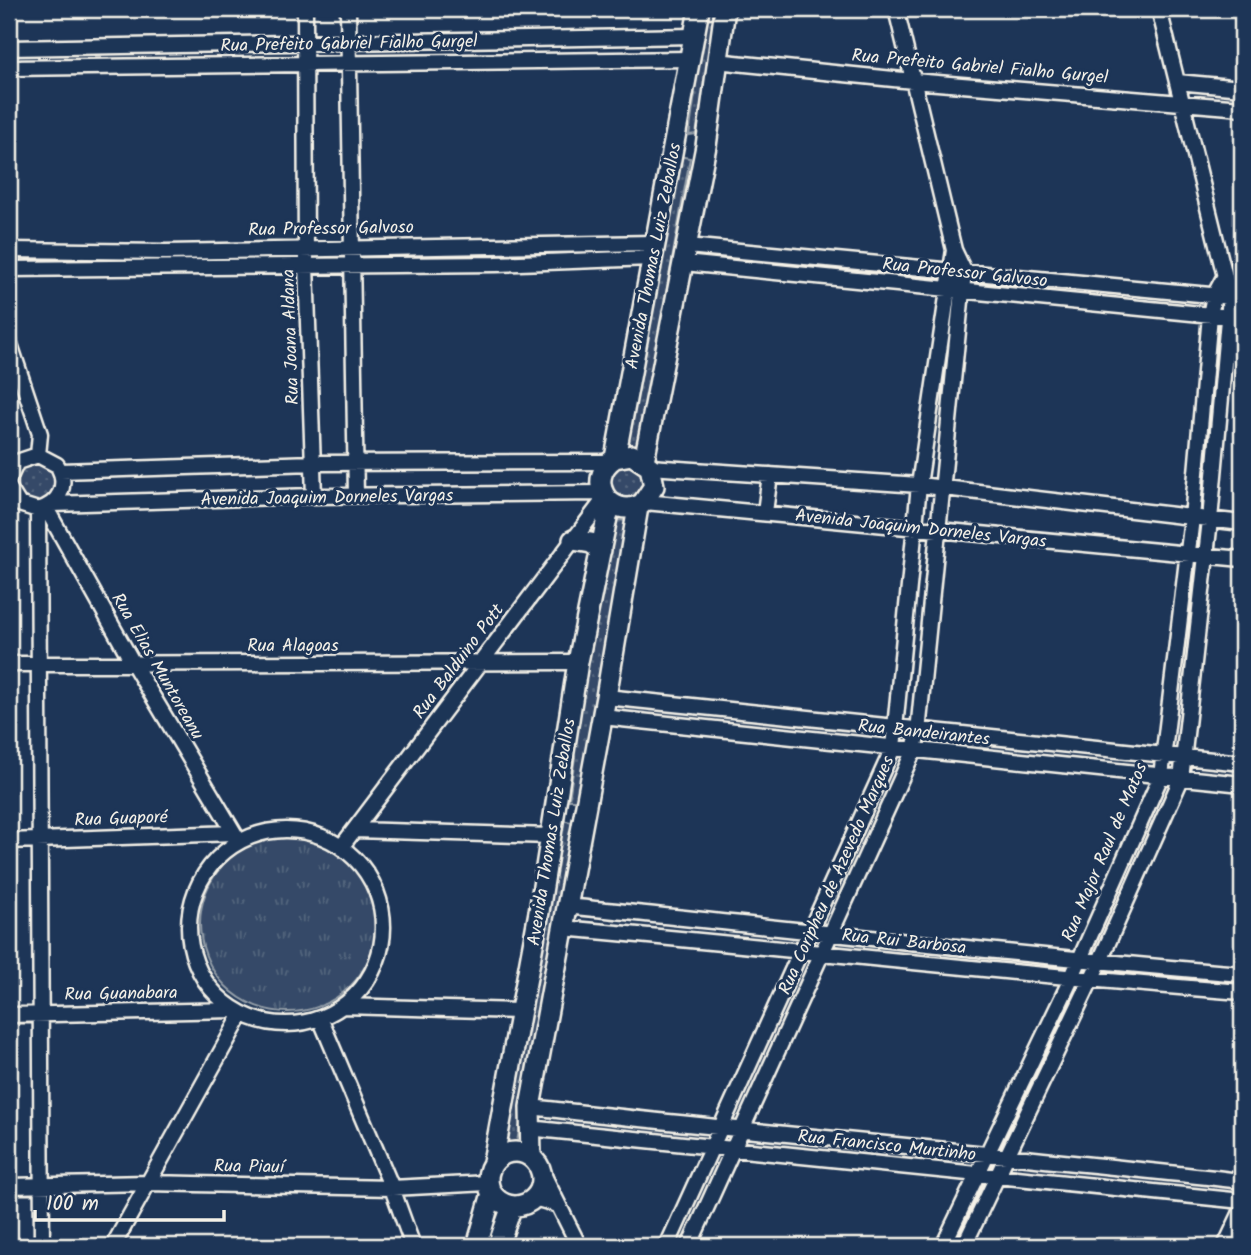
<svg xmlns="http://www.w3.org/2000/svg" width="1251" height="1255" font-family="Kalam,sans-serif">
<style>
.grass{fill:url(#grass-dots);stroke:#949ea8;stroke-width:2}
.park{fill:url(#park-tufts);stroke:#949ea8;stroke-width:2}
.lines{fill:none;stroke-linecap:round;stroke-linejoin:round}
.minor-casing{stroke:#f4f1e8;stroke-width:19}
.major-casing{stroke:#f4f1e8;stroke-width:24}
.minor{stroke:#1d3557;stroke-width:14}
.major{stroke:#1d3557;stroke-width:19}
.labels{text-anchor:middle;stroke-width:6;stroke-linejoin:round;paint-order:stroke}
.street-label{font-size:18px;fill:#f4f1e8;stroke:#1d3557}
</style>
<defs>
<pattern id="grass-dots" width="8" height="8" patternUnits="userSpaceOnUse" patternTransform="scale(1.75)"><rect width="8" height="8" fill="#354a67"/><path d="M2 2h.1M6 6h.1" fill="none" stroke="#53657d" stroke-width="1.8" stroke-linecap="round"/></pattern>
<pattern id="park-tufts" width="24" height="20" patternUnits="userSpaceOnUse" patternTransform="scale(1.75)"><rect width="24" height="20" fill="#354a67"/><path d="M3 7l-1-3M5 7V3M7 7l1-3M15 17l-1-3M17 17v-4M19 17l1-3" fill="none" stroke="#53657d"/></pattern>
</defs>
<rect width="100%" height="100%" fill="#1d3557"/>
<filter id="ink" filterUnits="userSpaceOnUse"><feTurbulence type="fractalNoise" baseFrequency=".0143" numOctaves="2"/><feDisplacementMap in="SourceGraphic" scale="14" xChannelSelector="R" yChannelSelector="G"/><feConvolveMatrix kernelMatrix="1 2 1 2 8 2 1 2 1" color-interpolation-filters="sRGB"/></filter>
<g filter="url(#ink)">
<path class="grass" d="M 705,9 L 718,9 L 696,134 L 689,135 L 695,94 L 691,89 Z
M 678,156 L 690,158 L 638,452 L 626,450 Z
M 619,461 L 643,467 L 645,492 L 628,501 L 610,491 L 609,471 Z
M15 483a21 21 0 1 1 42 0a21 21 0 1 1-42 0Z
M 613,519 L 626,521 L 577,800 L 569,800 L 575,757 L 572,750 Z
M 560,820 L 572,822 L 516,1148 L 502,1151 Z"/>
<path class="park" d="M200 924a88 88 0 1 1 176 0a88 88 0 1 1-176 0Z"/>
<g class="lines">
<defs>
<path id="minor" d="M 305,9 L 306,265 L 314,496
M 348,9 L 356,496
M 9,48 L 694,36
M 716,61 L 913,81 L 1242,108
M 9,68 L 690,59
M 1177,82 L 1242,88
M 687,246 L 1242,298
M 9,250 L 166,252 L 654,243
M 684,263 L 1242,318
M 9,269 L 496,264 L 651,258
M 9,341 L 40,434 L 38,455
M 650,467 L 919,485 L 1242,523
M 61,471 L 314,463 L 608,462
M 9,479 L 17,462 L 38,455 L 57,465 C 69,484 60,504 38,510 L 19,504 L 9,488
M 645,502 L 1242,559
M 52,504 L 314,496 L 602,493
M 46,508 L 134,665 L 239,841
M 38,510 L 42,1246
M 765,512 L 770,475
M 9,664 L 578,662
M 606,697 L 1242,763
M 602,717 L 1242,784
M189 927a97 97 0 1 1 194 0a97 97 0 1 1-194 0Z
M 355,830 L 551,836
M 9,841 L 234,833
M 342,846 L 605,498
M 566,906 C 791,928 1016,956 1242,974
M 562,928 C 789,948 1015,975 1242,992
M 343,1006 L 520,1011
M 9,1015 L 234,1010
M 320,1018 L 392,1188 L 413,1246
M 530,1107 C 767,1134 1005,1154 1242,1181
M 528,1128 L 1242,1201
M 541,1170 L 579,1246
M 9,1186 L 148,1183 L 392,1188 L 488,1183
M 534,1198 L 558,1205
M 113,1246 L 242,1014
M 667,1246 L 893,748 L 919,485 L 954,250
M 689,1246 L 914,750 L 918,732 L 964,271 L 954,250 L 896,9
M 943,1246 L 1071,979 L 1161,776 L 1192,518 L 1210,315 L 1214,296 L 1223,279
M 964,1246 L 1099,963 L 1181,779 L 1210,520 L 1230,297 L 1159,9
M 1225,1246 L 1242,1210"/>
<path id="major" d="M 615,458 L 632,455 L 650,467 L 654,486 L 642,504 C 609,521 584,478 615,458 L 699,9
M 644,461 L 706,146 L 725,9
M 573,540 L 591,543 L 601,550
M488 1179a27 27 0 1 1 54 0a27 27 0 1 1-54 0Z
M 531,1157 L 530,1107 L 606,697 L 638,507
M 493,1162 L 539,912 L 578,662 L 610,503
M 477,1246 L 492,1193
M 498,1246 L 512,1206"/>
</defs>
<use href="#minor" class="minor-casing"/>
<use href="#major" class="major-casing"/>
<use href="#minor" class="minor"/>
<use href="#major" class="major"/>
</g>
</g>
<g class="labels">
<g class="street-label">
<text transform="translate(349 43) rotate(-1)" y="6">Rua Prefeito Gabriel Fialho Gurgel</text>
<text transform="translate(980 66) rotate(5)" y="6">Rua Prefeito Gabriel Fialho Gurgel</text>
<text transform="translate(331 228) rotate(-1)" y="6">Rua Professor Galvoso</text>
<text transform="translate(653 256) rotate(-79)" y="6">Avenida Thomas Luiz Zeballos</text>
<text transform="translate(965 272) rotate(6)" y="6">Rua Professor Galvoso</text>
<text transform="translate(290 337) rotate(-92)" y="6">Rua Joana Aldana</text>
<text transform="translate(327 497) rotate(-1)" y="6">Avenida Joaquim Dorneles Vargas</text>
<text transform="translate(921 528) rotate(6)" y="6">Avenida Joaquim Dorneles Vargas</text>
<text x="293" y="651">Rua Alagoas</text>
<text transform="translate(458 661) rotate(-53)" y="6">Rua Balduino Pott</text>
<text transform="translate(158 666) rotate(60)" y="6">Rua Elias Muntoreanu</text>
<text transform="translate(924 732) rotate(6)" y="6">Rua Bandeirantes</text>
<text transform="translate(121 818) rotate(-2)" y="6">Rua Guaporé</text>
<text transform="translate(551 832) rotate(-81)" y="6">Avenida Thomas Luiz Zeballos</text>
<text transform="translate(1104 852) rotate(-67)" y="6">Rua Major Raul de Matos</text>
<text transform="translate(836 875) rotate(-66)" y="6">Rua Coripheu de Azevedo Marques</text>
<text transform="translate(904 941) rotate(6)" y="6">Rua Rui Barbosa</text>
<text transform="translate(121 993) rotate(-1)" y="6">Rua Guanabara</text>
<text transform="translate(887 1145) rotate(6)" y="6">Rua Francisco Murtinho</text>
<text transform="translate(249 1166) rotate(1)" y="6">Rua Piauí</text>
</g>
</g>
<rect width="1251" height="1255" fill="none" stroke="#1d3557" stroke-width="35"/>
<rect x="18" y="18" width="1216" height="1220" fill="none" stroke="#f4f1e8" stroke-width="2.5" filter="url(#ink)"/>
<path d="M35 1210v10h189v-10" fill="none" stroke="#f4f1e8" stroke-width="3.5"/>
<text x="46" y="1210" font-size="21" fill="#f4f1e8" stroke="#1d3557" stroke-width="5" paint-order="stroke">100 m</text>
</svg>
